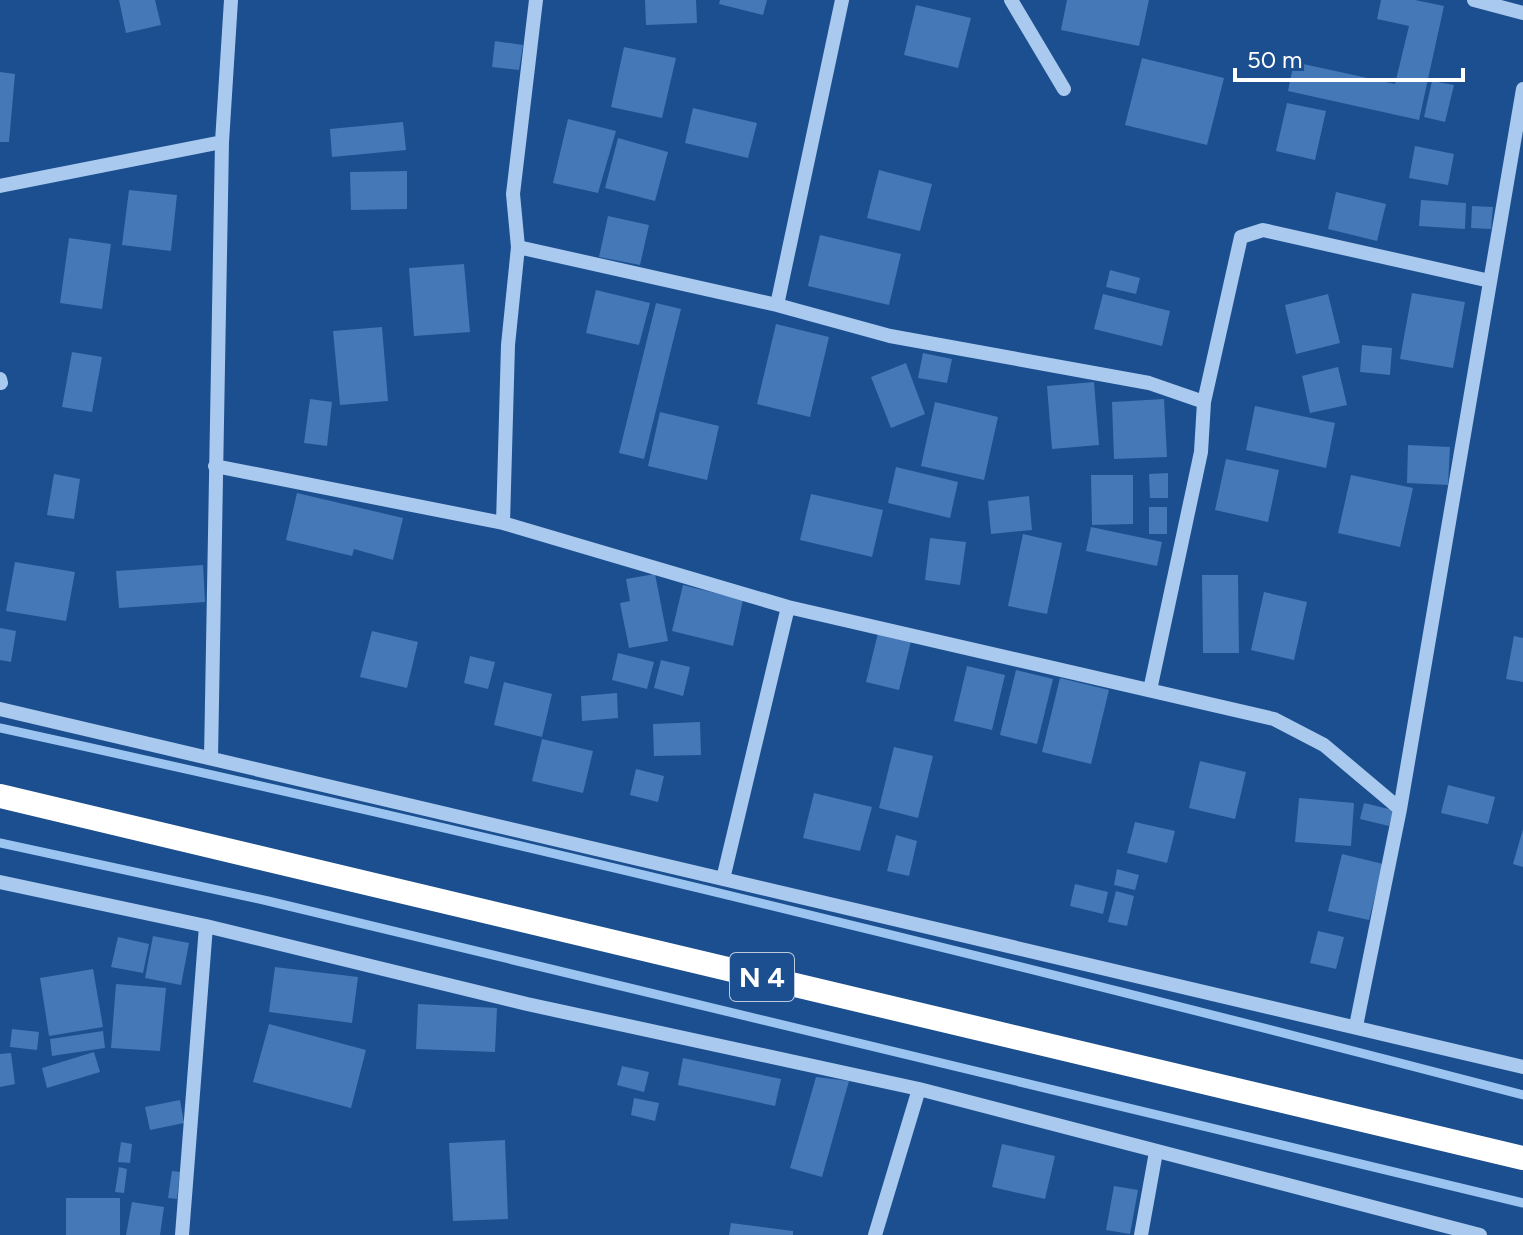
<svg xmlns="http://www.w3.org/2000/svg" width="1523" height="1235" font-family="Figtree,sans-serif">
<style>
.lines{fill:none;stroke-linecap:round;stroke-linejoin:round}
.stream{stroke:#9cc4f0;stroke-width:9}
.building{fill:#4478b7}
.minor{stroke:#a9c9ee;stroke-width:14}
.highway{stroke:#fff;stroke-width:24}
.labels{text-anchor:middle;stroke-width:6;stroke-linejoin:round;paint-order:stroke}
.shield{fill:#1b4f8f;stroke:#bbcadd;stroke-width:2}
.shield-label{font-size:28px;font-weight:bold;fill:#fff}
</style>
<rect width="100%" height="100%" fill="#1b4f8f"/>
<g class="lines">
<path class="stream" d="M 0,728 C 510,839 1018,963 1523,1095
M 0,843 L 268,901 L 1523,1203"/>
</g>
<path class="building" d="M 119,0 L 155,0 L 161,25 L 126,33 Z
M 645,0 L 696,0 L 697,23 L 646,25 Z
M 720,0 L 767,0 L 763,15 L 719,4 Z
M 1067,0 L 1149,0 L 1139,46 L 1061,30 Z
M 1381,0 L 1415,0 L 1444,6 L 1419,120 L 1288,91 L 1294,62 L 1395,84 L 1409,26 L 1377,19 Z
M 916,5 L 971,18 L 958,68 L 904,55 Z
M 495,41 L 523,45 L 519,70 L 492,67 Z
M 624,47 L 676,58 L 662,118 L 611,107 Z
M 1142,58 L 1224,78 L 1207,145 L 1125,125 Z
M 0,72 L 15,74 L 9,142 L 0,142 Z
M 1432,81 L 1454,85 L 1445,122 L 1424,117 Z
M 1287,103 L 1326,111 L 1315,160 L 1276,151 Z
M 693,108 L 757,123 L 748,158 L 685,143 Z
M 568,119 L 616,131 L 598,193 L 553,183 Z
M 403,122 L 406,150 L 332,157 L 330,129 Z
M 618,138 L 668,152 L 655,201 L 605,188 Z
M 1415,146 L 1454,154 L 1448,185 L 1409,178 Z
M 879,170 L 932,184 L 920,231 L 867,218 Z
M 407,171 L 407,209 L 351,210 L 350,172 Z
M 129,190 L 177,195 L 171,251 L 122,245 Z
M 1336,192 L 1386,204 L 1377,241 L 1328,229 Z
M 1421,200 L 1466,203 L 1465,229 L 1419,226 Z
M 1472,206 L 1493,207 L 1491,229 L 1471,228 Z
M 608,216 L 649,225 L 640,265 L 599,257 Z
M 820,235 L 901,254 L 889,305 L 808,286 Z
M 69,238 L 111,244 L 102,309 L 60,303 Z
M 464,264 L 470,332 L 414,336 L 409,268 Z
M 1110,270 L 1140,278 L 1136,294 L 1106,287 Z
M 596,290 L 650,303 L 639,345 L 586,333 Z
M 1412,293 L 1465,302 L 1453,368 L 1400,359 Z
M 1103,294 L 1170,311 L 1162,346 L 1094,329 Z
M 1328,294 L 1340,343 L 1296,354 L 1285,305 Z
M 656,303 L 681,309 L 644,459 L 619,453 Z
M 776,324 L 829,337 L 810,417 L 757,404 Z
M 382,327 L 388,401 L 340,405 L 333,331 Z
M 1362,345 L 1392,348 L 1390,375 L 1360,372 Z
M 72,352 L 102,357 L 92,412 L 62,407 Z
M 923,353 L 952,359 L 947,383 L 918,378 Z
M 906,363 L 925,414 L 891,428 L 871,377 Z
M 1338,367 L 1347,405 L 1310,413 L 1302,376 Z
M 1094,382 L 1099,445 L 1052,449 L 1047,386 Z
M 310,399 L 332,402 L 327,446 L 304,443 Z
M 1164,399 L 1167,457 L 1114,459 L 1112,402 Z
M 935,402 L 998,417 L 984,480 L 921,466 Z
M 1255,406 L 1335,423 L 1326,468 L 1246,450 Z
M 660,412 L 719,426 L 707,480 L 648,466 Z
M 1408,445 L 1450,447 L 1448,485 L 1407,483 Z
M 1226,459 L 1279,470 L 1268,522 L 1215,510 Z
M 896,467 L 958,482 L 950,518 L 888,503 Z
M 1168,473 L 1168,498 L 1150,498 L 1149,474 Z
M 54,474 L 80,479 L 74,519 L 47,515 Z
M 1091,475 L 1133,475 L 1133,524 L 1092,525 Z
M 1351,475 L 1413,488 L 1400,547 L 1338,533 Z
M 297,493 L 403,518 L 393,560 L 354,549 L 352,556 L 286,540 Z
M 811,494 L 883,510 L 872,557 L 800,540 Z
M 1029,496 L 1032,530 L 991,534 L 988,501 Z
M 1149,507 L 1167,507 L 1167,534 L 1149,534 Z
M 1091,527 L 1162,542 L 1157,566 L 1086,551 Z
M 1023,534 L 1062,543 L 1047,614 L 1008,606 Z
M 930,538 L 966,542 L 960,585 L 925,580 Z
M 15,562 L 75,572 L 66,621 L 6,611 Z
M 203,565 L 205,602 L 119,608 L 116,571 Z
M 655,574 L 668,641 L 629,648 L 620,603 L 630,601 L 626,579 Z
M 1202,575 L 1238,575 L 1239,653 L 1203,653 Z
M 683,585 L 743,600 L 733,646 L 672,631 Z
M 1264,592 L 1307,602 L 1294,660 L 1251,650 Z
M 0,628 L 16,631 L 11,662 L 0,660 Z
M 372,631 L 418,642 L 407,688 L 360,677 Z
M 878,633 L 911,641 L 899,690 L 866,682 Z
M 1514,636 L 1523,638 L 1523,682 L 1506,679 Z
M 618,653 L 654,662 L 647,689 L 612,680 Z
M 470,656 L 495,662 L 488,689 L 464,683 Z
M 661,660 L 690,667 L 683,696 L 654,688 Z
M 967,666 L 1005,675 L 992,730 L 954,721 Z
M 1016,670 L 1053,679 L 1037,744 L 1000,735 Z
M 1060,678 L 1109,690 L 1091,764 L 1042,752 Z
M 504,682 L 552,694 L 542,737 L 494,725 Z
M 617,693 L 618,718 L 582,721 L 581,696 Z
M 700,722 L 701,755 L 654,756 L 653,724 Z
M 542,739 L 593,751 L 583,793 L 532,781 Z
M 894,747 L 933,756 L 918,818 L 879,808 Z
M 1200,761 L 1246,772 L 1235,819 L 1189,808 Z
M 636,769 L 664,776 L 658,802 L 630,795 Z
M 1448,785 L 1495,797 L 1488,824 L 1441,813 Z
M 814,793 L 872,807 L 860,851 L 803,838 Z
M 1299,798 L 1354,803 L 1351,846 L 1295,842 Z
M 1364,803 L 1393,810 L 1389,826 L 1360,819 Z
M 1135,822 L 1175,831 L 1167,863 L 1127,853 Z
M 1523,829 L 1523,867 L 1513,864 Z
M 896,835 L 917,841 L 909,876 L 887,871 Z
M 1342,854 L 1383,864 L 1369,920 L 1328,911 Z
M 1117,869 L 1139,875 L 1135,890 L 1114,885 Z
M 1075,884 L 1108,892 L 1103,914 L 1070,906 Z
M 1116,891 L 1134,896 L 1127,926 L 1108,922 Z
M 1318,931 L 1344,937 L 1336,969 L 1310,963 Z
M 153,936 L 189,943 L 181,985 L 145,978 Z
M 118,937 L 149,944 L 143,973 L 111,967 Z
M 275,967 L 358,977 L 352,1023 L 269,1012 Z
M 93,969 L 103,1027 L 49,1036 L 40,978 Z
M 116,984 L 166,988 L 160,1051 L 111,1048 Z
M 418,1004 L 497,1008 L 495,1052 L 416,1049 Z
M 269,1024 L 366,1050 L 351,1108 L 253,1082 Z
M 12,1029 L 39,1032 L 37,1050 L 10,1047 Z
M 103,1031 L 105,1048 L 52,1056 L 50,1039 Z
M 94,1052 L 100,1072 L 47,1088 L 42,1068 Z
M 11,1053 L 15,1084 L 0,1087 L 0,1054 Z
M 683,1058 L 781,1079 L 775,1106 L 678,1085 Z
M 622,1066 L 649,1072 L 644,1092 L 617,1085 Z
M 816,1077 L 849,1081 L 822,1177 L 790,1168 Z
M 634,1098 L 659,1103 L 655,1121 L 631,1115 Z
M 180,1100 L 184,1123 L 150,1130 L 145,1107 Z
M 505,1140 L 508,1219 L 453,1221 L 449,1143 Z
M 121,1142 L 132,1144 L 130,1163 L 118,1162 Z
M 1002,1144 L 1055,1156 L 1045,1199 L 992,1187 Z
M 119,1167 L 127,1169 L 124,1193 L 115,1192 Z
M 172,1171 L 180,1172 L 177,1199 L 168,1198 Z
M 1114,1186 L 1138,1190 L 1130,1234 L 1106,1230 Z
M 66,1198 L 120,1198 L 120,1235 L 66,1235 Z
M 132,1202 L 164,1207 L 160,1235 L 126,1235 Z
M 731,1223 L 793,1231 L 793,1235 L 729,1235 Z"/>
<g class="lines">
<path class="minor" d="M 1011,0 L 1064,89
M 1474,0 L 1523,13
M 0,186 L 222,142
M 518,247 L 777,305 L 890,336 L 1149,383 L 1204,402 L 1201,452 L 1150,690
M 777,305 L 842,0
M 0,379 L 1,383
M 1204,402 L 1241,237 L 1263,230 L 1490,281
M 215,466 L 503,523 L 788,607 L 1274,719 L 1324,745 L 1400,809
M 503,523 L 508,345 L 518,247 L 513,194 L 536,0
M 0,709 L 1523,1067
M 211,758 L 222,142 L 231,0
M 723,879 L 788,607
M 0,882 L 206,926 L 527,1004 L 919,1089 L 1480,1235
M 1356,1026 L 1400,809 L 1523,89
M 182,1235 L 206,926
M 875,1235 L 919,1089
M 1141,1235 L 1156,1152"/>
<path class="highway" d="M 0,796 L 1523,1158"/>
</g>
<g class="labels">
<rect class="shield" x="730" y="953" width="64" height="48" rx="6"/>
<g class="shield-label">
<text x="762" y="987">N 4</text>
</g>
</g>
<path d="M1235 68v12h228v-12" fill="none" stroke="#ffffff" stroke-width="4"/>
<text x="1247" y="68" font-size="24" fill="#ffffff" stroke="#1b4f8f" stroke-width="6" paint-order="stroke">50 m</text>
</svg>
